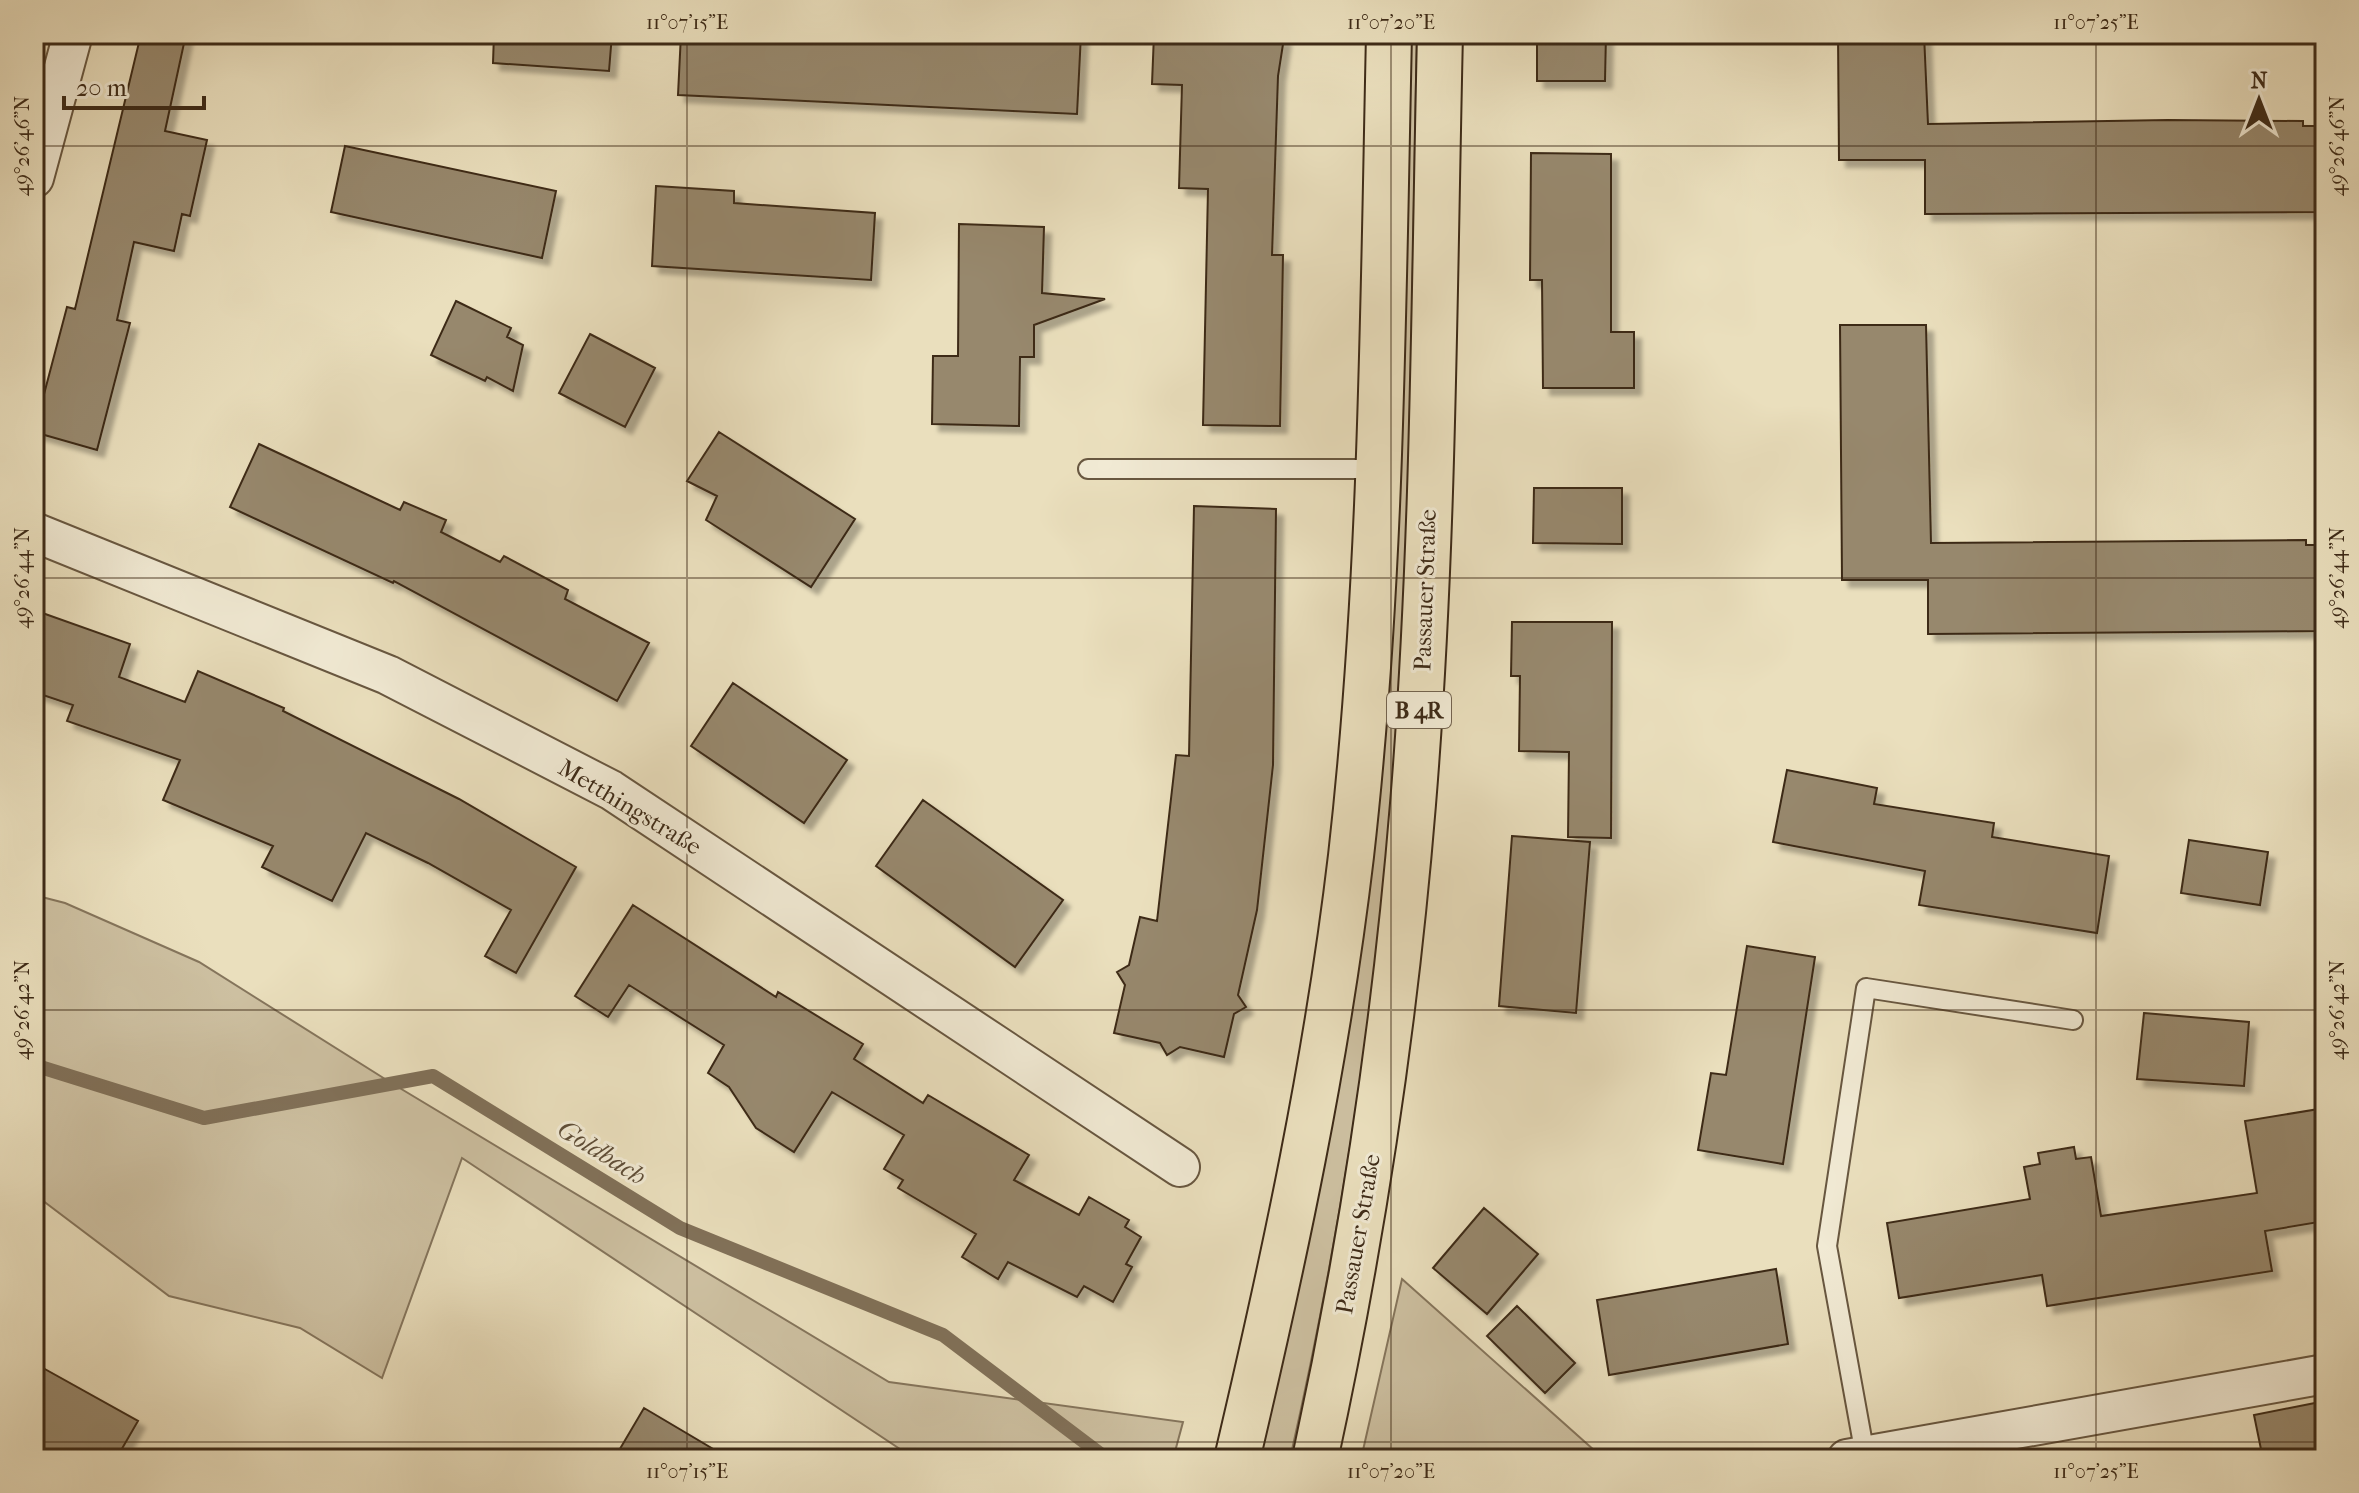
<svg xmlns="http://www.w3.org/2000/svg" width="2359" height="1493" font-family="'IM FELL French Canon',serif">
<style>
.green{fill:#cdc0a1;stroke:#85755c;stroke-width:2}
.lines{fill:none;stroke-linecap:round;stroke-linejoin:round}
.stream{stroke:#817159;stroke-width:14}
.building{fill:#97886d;stroke:#3d2a17;stroke-width:2;filter:url(#shadow)}
.service-casing{stroke:#685740;stroke-width:22}
.minor-casing{stroke:#685740;stroke-width:42}
.primary-casing{stroke:#3d2a17;stroke-width:48}
.service{stroke:#f1ead4;stroke-width:18}
.minor{stroke:#f1ead4;stroke-width:38}
.primary{stroke:#eadfbd;stroke-width:44}
.ticks{fill:none;stroke:#3d2a17;stroke-width:2;stroke-opacity:0.45}
.labels{text-anchor:middle;stroke-width:6;stroke-linejoin:round;paint-order:stroke}
.shield{fill:#f1ead4;stroke:#736450;stroke-width:2}
.shield-label{font-size:22px;font-weight:bold;fill:#3d2a17}
.street-label{font-size:24px;fill:#3d2a17;stroke:#f1ead4}
.water-label{font-size:26px;font-style:italic;fill:#5f4e38;stroke:#f1ead4}
.neatline{fill:none;stroke:#3d2a17;stroke-width:3}
.ticks-label{font-size:20px;text-anchor:middle;fill:#3d2a17}
</style>
<defs>
<filter id="shadow"><feDropShadow dx="7" dy="7" stdDeviation="2" flood-color="#0004"/></filter>
</defs>
<rect width="100%" height="100%" fill="#eadfbd"/>
<filter id="stains"><feTurbulence type="fractalNoise" baseFrequency=".0025" numOctaves="4"/><feColorMatrix values="0 0 0 0 .2 0 0 0 0 .09 0 0 0 0 .02 0 0 0 .5 -.17"/></filter>
<radialGradient id="worn" r=".72"><stop offset=".6" stop-color="#630" stop-opacity="0"/><stop offset="1" stop-color="#630" stop-opacity=".3"/></radialGradient>
<path class="green" d="M 1404,34 L 1417,34 C 1412,262 1412,491 1397,718 C 1382,968 1345,1215 1290,1459 L 1254,1459 L 1305,1241 Z
M 34,895 L 65,903 L 199,962 L 393,1084 L 889,1382 L 1183,1422 L 1173,1459 L 915,1459 L 462,1158 L 382,1378 L 300,1328 L 169,1296 L 34,1194 Z
M 1402,1279 L 1604,1459 L 1361,1459 Z"/>
<g class="lines">
<path class="stream" d="M 34,1065 L 204,1118 L 433,1076 L 680,1228 L 943,1335 L 1107,1459"/>
</g>
<path class="building" d="M 141,34 L 186,34 L 165,131 L 207,140 L 190,216 L 182,214 L 174,251 L 134,242 L 117,320 L 130,323 L 97,450 L 34,432 L 67,307 L 75,309 Z
M 494,34 L 612,34 L 609,71 L 493,63 Z
M 681,34 L 1081,34 L 1077,114 L 678,95 Z
M 1154,34 L 1284,38 L 1278,76 L 1272,255 L 1283,255 L 1280,426 L 1203,425 L 1208,189 L 1179,188 L 1182,85 L 1152,84 Z
M 1537,34 L 1606,34 L 1605,81 L 1537,81 Z
M 1838,34 L 1924,34 L 1928,124 L 2168,120 L 2303,121 L 2303,126 L 2325,126 L 2325,212 L 1925,214 L 1925,160 L 1839,160 Z
M 345,146 L 556,191 L 542,258 L 331,212 Z
M 1531,153 L 1611,154 L 1611,332 L 1634,332 L 1634,388 L 1543,388 L 1542,280 L 1530,280 Z
M 656,186 L 734,191 L 734,203 L 875,213 L 871,280 L 652,266 Z
M 959,224 L 1044,227 L 1042,293 L 1105,299 L 1034,325 L 1034,357 L 1020,357 L 1019,426 L 932,424 L 933,356 L 958,356 Z
M 456,301 L 511,328 L 507,337 L 523,345 L 513,391 L 487,377 L 485,381 L 431,355 Z
M 1840,325 L 1926,325 L 1931,543 L 2306,540 L 2306,545 L 2325,545 L 2325,631 L 1928,634 L 1928,580 L 1842,580 Z
M 590,334 L 655,368 L 625,427 L 559,393 Z
M 719,432 L 855,519 L 811,587 L 706,520 L 717,496 L 687,481 Z
M 259,444 L 400,510 L 404,502 L 446,520 L 441,532 L 500,562 L 504,556 L 568,590 L 565,599 L 649,643 L 617,701 L 394,581 L 393,583 L 230,507 Z
M 1534,488 L 1622,488 L 1622,544 L 1533,543 Z
M 1194,506 L 1276,509 L 1273,765 L 1257,910 L 1238,995 L 1246,1007 L 1234,1014 L 1224,1057 L 1180,1047 L 1167,1055 L 1160,1043 L 1114,1033 L 1125,985 L 1117,972 L 1129,965 L 1140,917 L 1157,921 L 1176,755 L 1189,756 Z
M 34,610 L 130,644 L 119,677 L 185,702 L 198,671 L 284,708 L 283,711 L 459,799 L 576,867 L 516,973 L 485,956 L 511,910 L 428,863 L 366,833 L 332,901 L 262,867 L 273,846 L 163,800 L 180,760 L 67,721 L 73,705 L 34,692 Z
M 1512,622 L 1612,622 L 1611,838 L 1568,837 L 1569,752 L 1519,751 L 1520,676 L 1511,676 Z
M 733,683 L 847,760 L 804,823 L 691,746 Z
M 1787,770 L 1877,788 L 1874,804 L 1994,823 L 1992,837 L 2109,856 L 2097,933 L 1919,905 L 1925,871 L 1773,842 Z
M 923,800 L 1063,900 L 1015,967 L 876,866 Z
M 1512,836 L 1590,842 L 1576,1013 L 1499,1006 Z
M 2189,840 L 2268,852 L 2260,905 L 2181,893 Z
M 633,905 L 776,997 L 778,992 L 863,1044 L 854,1059 L 923,1103 L 928,1095 L 1029,1155 L 1014,1180 L 1079,1215 L 1089,1197 L 1129,1220 L 1125,1227 L 1141,1237 L 1126,1264 L 1132,1267 L 1113,1302 L 1084,1286 L 1077,1297 L 1008,1262 L 998,1279 L 962,1257 L 976,1234 L 898,1188 L 903,1180 L 884,1169 L 904,1135 L 832,1092 L 794,1152 L 756,1128 L 729,1087 L 708,1073 L 724,1045 L 629,985 L 608,1017 L 575,996 Z
M 1747,946 L 1815,957 L 1783,1164 L 1698,1150 L 1711,1073 L 1726,1075 Z
M 2144,1013 L 2249,1022 L 2244,1086 L 2137,1079 Z
M 2325,1108 L 2325,1221 L 2265,1231 L 2272,1271 L 2047,1306 L 2042,1275 L 1899,1298 L 1887,1223 L 2030,1199 L 2024,1167 L 2040,1164 L 2038,1153 L 2074,1147 L 2076,1159 L 2091,1157 L 2101,1216 L 2257,1193 L 2245,1121 Z
M 1484,1208 L 1538,1254 L 1487,1314 L 1433,1268 Z
M 1776,1269 L 1788,1344 L 1609,1375 L 1597,1300 Z
M 1517,1306 L 1575,1363 L 1545,1393 L 1487,1336 Z
M 34,1363 L 138,1421 L 116,1459 L 34,1459 Z
M 2325,1401 L 2325,1459 L 2263,1459 L 2254,1415 Z
M 644,1408 L 730,1459 L 614,1459 Z"/>
<g class="lines">
<defs>
<path id="service" d="M 1088,469 L 1379,469
M 1865,1455 L 1827,1246 L 1866,988 L 2073,1020"/>
<path id="minor" d="M 34,178 L 73,34
M 34,532 L 388,675 L 611,790 L 1180,1167
M 1847,1459 L 2325,1374"/>
<path id="primary" d="M 1237,1459 C 1284,1260 1327,1060 1351,856 C 1382,583 1383,308 1389,34
M 1315,1459 C 1362,1243 1395,1025 1413,804 C 1434,548 1434,291 1440,34"/>
</defs>
<use href="#service" class="service-casing"/>
<use href="#minor" class="minor-casing"/>
<use href="#primary" class="primary-casing"/>
<use href="#service" class="service"/>
<use href="#minor" class="minor"/>
<use href="#primary" class="primary"/>
</g>
<path class="ticks" d="M 687,34 L 687,1459M 1391,34 L 1391,1459M 2096,34 L 2096,1459M 34,146 L 2325,146M 34,578 L 2325,578M 34,1010 L 2325,1010M 34,1442 L 2325,1442"/>
<g class="labels">
<rect class="shield" x="1387" y="692" width="64" height="36" rx="6"/>
<g class="shield-label">
<text x="1419" y="718">B 4R</text>
</g>
<g class="street-label">
<text transform="translate(1425 590) rotate(-88)" y="8">Passauer Straße</text>
<text transform="translate(630 807) rotate(31)" y="8">Metthingstraße</text>
<text transform="translate(1358 1234) rotate(-80)" y="8">Passauer Straße</text>
</g>
<g class="water-label">
<text transform="translate(602 1152) rotate(32)" y="9">Goldbach</text>
</g>
</g>
<rect width="2359" height="1493" fill="none" stroke="#eadfbd" stroke-width="88"/>
<g transform="translate(2259 100)" stroke="#f1ead4" stroke-width="6" paint-order="stroke">
<path d="M0-6L14 30L0 20L-14 30Z" fill="#3d2a17"/>
<text y="-12" font-size="22" font-weight="bold" text-anchor="middle" fill="#3d2a17">N</text>
</g>
<path d="M64 96v12h140v-12" fill="none" stroke="#3d2a17" stroke-width="4"/>
<text x="76" y="96" font-size="24" fill="#3d2a17" stroke="#f1ead4" stroke-width="6" paint-order="stroke">20 m</text>
<rect x="44" y="44" width="2271" height="1405" class="neatline"/>
<g class="ticks-label">
<text x="687" y="29">11°07'15"E</text>
<text x="1391" y="29">11°07'20"E</text>
<text x="2096" y="29">11°07'25"E</text>
<text transform="translate(22 146) rotate(-90)" y="7">49°26'46"N</text>
<text transform="translate(2337 146) rotate(-90)" y="7">49°26'46"N</text>
<text transform="translate(22 578) rotate(-90)" y="7">49°26'44"N</text>
<text transform="translate(2337 578) rotate(-90)" y="7">49°26'44"N</text>
<text transform="translate(22 1010) rotate(-90)" y="7">49°26'42"N</text>
<text transform="translate(2337 1010) rotate(-90)" y="7">49°26'42"N</text>
<text x="687" y="1478">11°07'15"E</text>
<text x="1391" y="1478">11°07'20"E</text>
<text x="2096" y="1478">11°07'25"E</text>
</g>
<rect width="100%" height="100%" filter="url(#stains)"/>
<rect width="100%" height="100%" fill="url(#worn)"/>
</svg>
